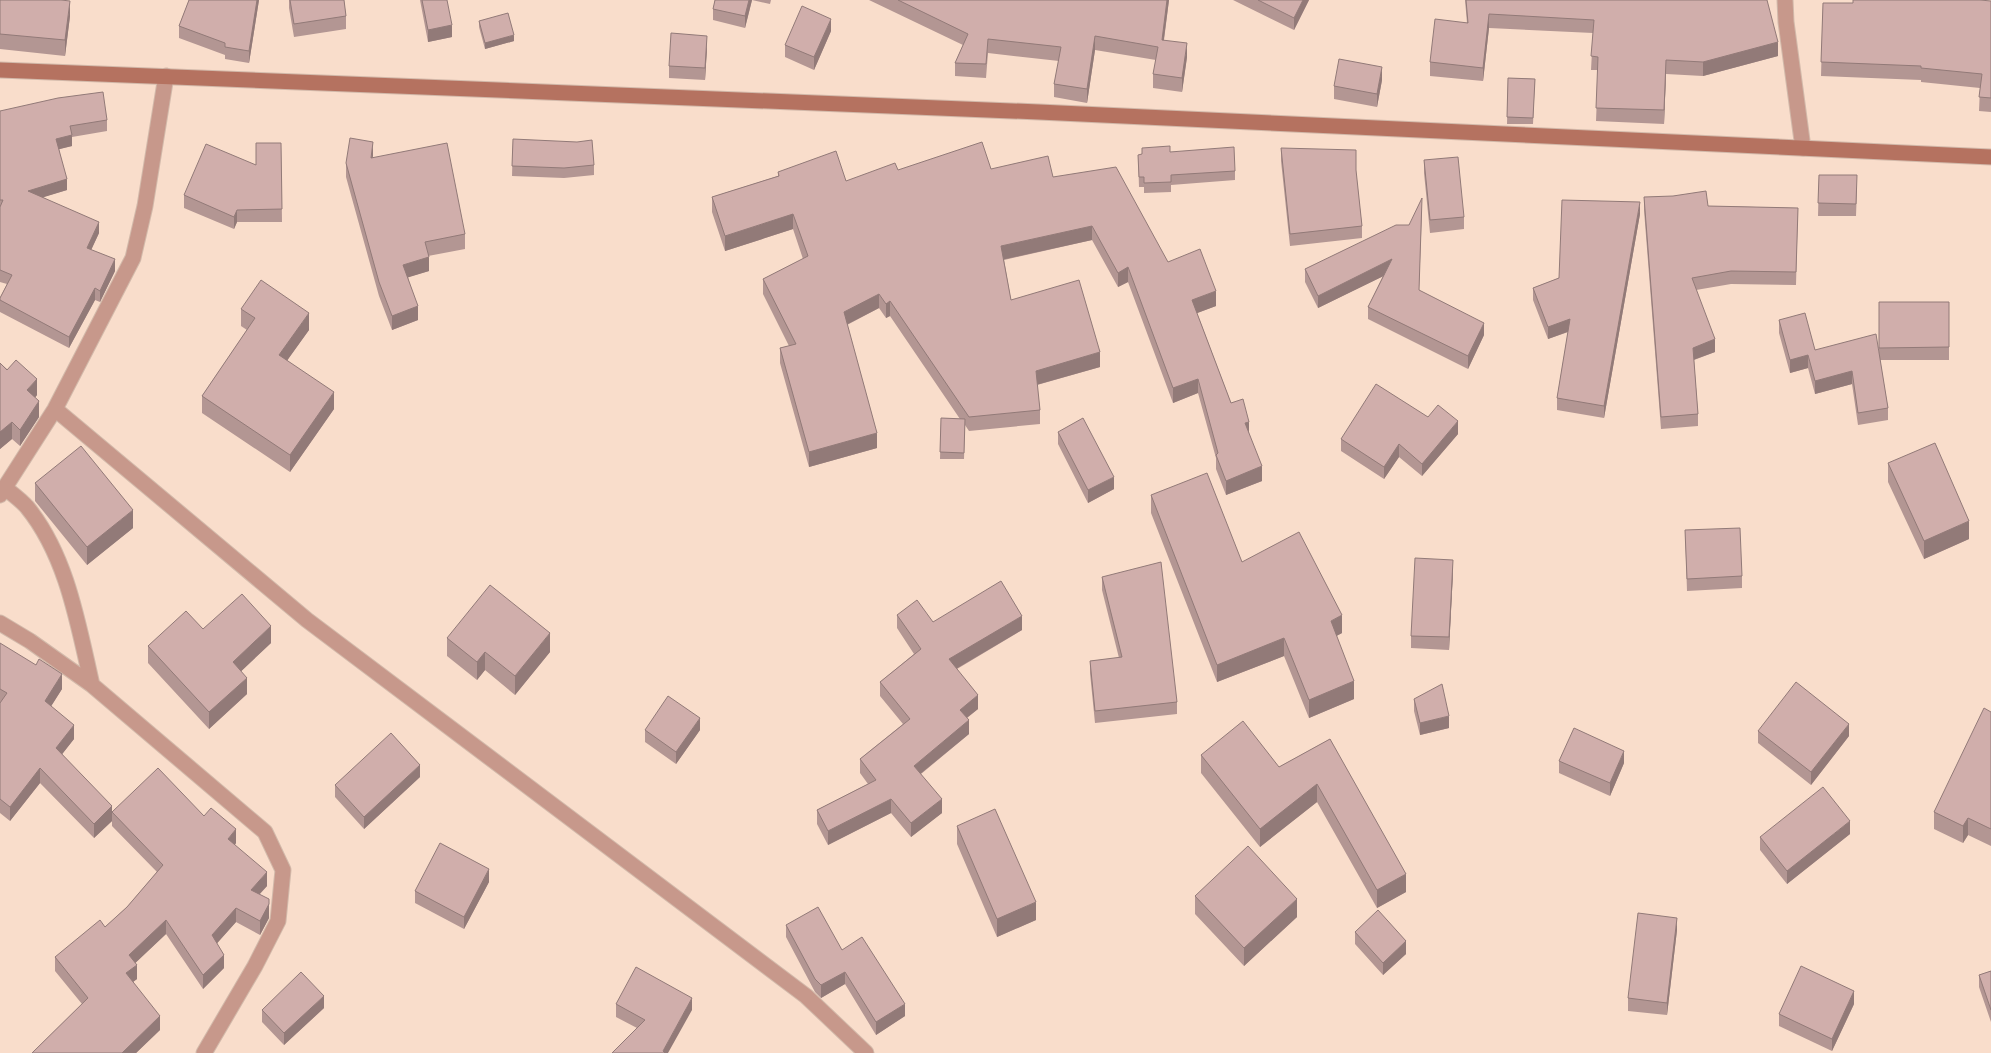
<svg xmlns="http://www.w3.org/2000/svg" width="1991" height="1053" font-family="Signika,sans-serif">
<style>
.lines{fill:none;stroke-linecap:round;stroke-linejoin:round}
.street-casing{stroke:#d2b9aa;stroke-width:17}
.secondary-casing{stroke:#d2b9aa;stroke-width:17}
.street{stroke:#c7988b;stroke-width:15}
.secondary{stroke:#b57260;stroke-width:15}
.wall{fill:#b39693}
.shaded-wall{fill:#927a78}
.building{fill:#d0aeab;stroke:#927a78}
</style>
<rect width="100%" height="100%" fill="#f9ddcb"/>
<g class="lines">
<defs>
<path id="street" d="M 1785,0 L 1786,22 L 1803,148
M 55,409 L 307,620 L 806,996 L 866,1053
M 4,487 C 11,493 20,499 27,507 C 67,556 78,624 92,685
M 0,495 L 55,409 L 133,258 L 145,206 L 166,76
M 0,623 L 30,641 L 92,685 L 265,832 L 283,870 L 278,921 L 255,966 L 204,1053"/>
<path id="secondary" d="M 0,70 L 1039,112 L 1991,157"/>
</defs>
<use href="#street" class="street-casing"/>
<use href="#secondary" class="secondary-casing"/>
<use href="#street" class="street"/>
<use href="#secondary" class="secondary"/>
</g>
<path class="wall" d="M 0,0 L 70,16 L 65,56 L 0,49 Z
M 189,0 L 259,0 L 249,63 L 225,59 L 225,55 L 179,38 L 179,26 Z
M 289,0 L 344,0 L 346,16 L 346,29 L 294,37 L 289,8 Z
M 420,0 L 447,0 L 452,37 L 428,42 Z
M 715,0 L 771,0 L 770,4 L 752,0 L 745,28 L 713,20 L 713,9 Z
M 869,0 L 1169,0 L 1164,40 L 1187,57 L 1182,92 L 1153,88 L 1153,74 L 1156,60 L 1095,50 L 1087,103 L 1054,97 L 1054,84 L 1059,61 L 988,53 L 986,78 L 955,76 L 955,63 L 963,45 Z
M 1233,0 L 1309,0 L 1294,30 Z
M 1465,0 L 1767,0 L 1778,56 L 1703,76 L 1666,74 L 1664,124 L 1596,121 L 1598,70 L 1591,70 L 1593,33 L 1489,28 L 1483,81 L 1430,76 L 1430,62 L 1467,23 Z
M 1991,1 L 1991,112 L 1979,111 L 1980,88 L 1921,82 L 1921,80 L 1821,76 L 1823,3 L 1853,3 Z
M 479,21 L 514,41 L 485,49 L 479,27 Z
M 831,31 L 814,70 L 785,57 L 785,45 Z
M 707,48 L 705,80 L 669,78 L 669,66 Z
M 1508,78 L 1535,79 L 1533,124 L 1507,124 Z
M 1382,80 L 1377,107 L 1334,99 L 1334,86 Z
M 0,111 L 107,120 L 107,131 L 72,137 L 72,146 L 59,149 L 67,190 L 43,197 L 99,233 L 91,250 L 115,271 L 100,302 L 95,300 L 69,348 L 0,312 L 0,298 L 7,284 L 0,282 Z
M 513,139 L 594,165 L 594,175 L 564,178 L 512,176 Z
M 281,143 L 282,222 L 237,222 L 234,229 L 184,208 L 184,195 L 256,165 Z
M 1281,148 L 1356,173 L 1362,226 L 1362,238 L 1290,246 L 1281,161 Z
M 1170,152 L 1235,171 L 1235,180 L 1171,185 L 1171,192 L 1144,193 L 1144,187 L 1139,187 L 1138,155 Z
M 373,158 L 465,234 L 465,249 L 428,256 L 429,271 L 408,277 L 418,320 L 392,330 L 379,296 L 346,177 L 346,163 Z
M 1424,160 L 1464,217 L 1464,229 L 1430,233 L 1424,173 Z
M 991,169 L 1053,177 L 1168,262 L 1216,306 L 1197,313 L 1231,403 L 1249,434 L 1262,481 L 1226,495 L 1216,469 L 1216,458 L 1198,393 L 1173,403 L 1128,282 L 1118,287 L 1092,240 L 1004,260 L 1011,300 L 1100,367 L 1037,385 L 1040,410 L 1040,424 L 969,431 L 965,425 L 964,459 L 940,459 L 941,418 L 960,419 L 890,316 L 886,318 L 879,308 L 847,325 L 877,448 L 809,467 L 780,363 L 780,348 L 789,346 L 763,294 L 763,279 L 803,259 L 793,229 L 725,251 L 712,212 L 712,197 L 778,176 L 778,172 L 846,181 L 898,170 Z
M 1819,175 L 1857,188 L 1856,216 L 1818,216 Z
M 1644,197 L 1708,206 L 1798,208 L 1796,285 L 1731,284 L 1696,290 L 1715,352 L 1694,360 L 1698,414 L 1698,426 L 1661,429 L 1644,210 Z
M 1422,211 L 1419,290 L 1484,335 L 1468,369 L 1368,319 L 1368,307 L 1383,276 L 1318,308 L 1305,282 L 1305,269 L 1409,225 Z
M 1640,214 L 1604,418 L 1557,410 L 1557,398 L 1568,332 L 1548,339 L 1533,300 L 1533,288 L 1559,278 Z
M 1879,302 L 1949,302 L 1949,360 L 1880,360 L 1888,408 L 1888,420 L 1858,425 L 1852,384 L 1815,394 L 1808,368 L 1790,373 L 1779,333 L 1779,320 L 1815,350 L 1879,353 Z
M 241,309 L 309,330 L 287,360 L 334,409 L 290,472 L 202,413 L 202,396 L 247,330 L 241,326 Z
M 0,363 L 37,395 L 35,398 L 39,417 L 20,446 L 12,439 L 0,449 Z
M 1428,417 L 1458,434 L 1422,476 L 1399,457 L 1384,479 L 1341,451 L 1341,439 Z
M 1058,432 L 1114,489 L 1088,503 L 1058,444 Z
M 1888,463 L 1969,539 L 1924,559 L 1888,482 Z
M 35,483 L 133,528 L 87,565 L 35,501 Z
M 1151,495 L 1242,562 L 1342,633 L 1336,636 L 1354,699 L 1309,718 L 1284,656 L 1217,682 L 1151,513 Z
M 1685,530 L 1742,576 L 1742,588 L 1687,591 Z
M 1453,572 L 1449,650 L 1411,648 L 1411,636 Z
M 1102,577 L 1177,702 L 1177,714 L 1095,723 L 1090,673 L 1090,661 L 1119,658 L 1102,590 Z
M 897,615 L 933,622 L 1022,630 L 957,669 L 978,709 L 967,718 L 969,734 L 921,774 L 942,813 L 911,837 L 891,813 L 828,845 L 817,824 L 817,810 L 868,784 L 860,773 L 860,759 L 903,724 L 880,696 L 880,682 L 914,654 L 897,628 Z
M 203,629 L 271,643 L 241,671 L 247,694 L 209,729 L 148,663 L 148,646 Z
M 447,638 L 550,652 L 515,695 L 485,670 L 477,680 L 447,656 Z
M 0,643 L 62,689 L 51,706 L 74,739 L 62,754 L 112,821 L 94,838 L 40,783 L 10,821 L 0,813 Z
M 1414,699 L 1449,728 L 1420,735 L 1414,711 Z
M 1991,712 L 1991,846 L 1968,835 L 1963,843 L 1934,829 L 1934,812 Z
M 645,730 L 700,730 L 676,764 L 645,742 Z
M 1758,731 L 1849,736 L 1811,785 L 1758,743 Z
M 1330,739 L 1406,892 L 1377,908 L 1317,802 L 1260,847 L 1201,773 L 1201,755 L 1279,767 Z
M 1559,761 L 1624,763 L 1610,796 L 1559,773 Z
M 420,777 L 364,829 L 335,797 L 335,785 Z
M 112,812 L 204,816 L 236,843 L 235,845 L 267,886 L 260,894 L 269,913 L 269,918 L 260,935 L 236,922 L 217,943 L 224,968 L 203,989 L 166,934 L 135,963 L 137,979 L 133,982 L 160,1030 L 136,1053 L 32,1053 L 82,1004 L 55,971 L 55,957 L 105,927 L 127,907 L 157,872 L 112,826 Z
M 957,826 L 1036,920 L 997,937 L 957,844 Z
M 1850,834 L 1787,884 L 1760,850 L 1760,837 Z
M 489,882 L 464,929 L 415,903 L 415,891 Z
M 1195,896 L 1297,917 L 1244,966 L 1195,914 Z
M 786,925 L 842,950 L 905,1016 L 876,1035 L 845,984 L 821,998 L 815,992 L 786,937 Z
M 1677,930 L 1667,1015 L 1628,1011 L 1628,998 Z
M 1355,932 L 1406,954 L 1383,975 L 1355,944 Z
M 1991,971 L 1991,1022 L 1979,987 L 1979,975 Z
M 616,1004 L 692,1010 L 637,1028 L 616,1017 Z
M 1854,1004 L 1832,1051 L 1779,1026 L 1779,1014 Z
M 324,1008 L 284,1045 L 262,1022 L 262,1010 Z"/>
<path class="shaded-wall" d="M 257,0 L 259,0 L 249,63 L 249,51 Z
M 749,0 L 752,0 L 745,28 L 745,16 Z
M 1167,0 L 1169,0 L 1162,53 L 1162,40 Z
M 1303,0 L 1309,0 L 1294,30 L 1294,18 Z
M 70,1 L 70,16 L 65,56 L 65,40 Z
M 1489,14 L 1489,28 L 1483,81 L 1483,68 Z
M 831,19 L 831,31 L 814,70 L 814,57 Z
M 452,25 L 452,37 L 428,42 L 428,30 Z
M 514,35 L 514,41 L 485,49 L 485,43 Z
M 707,36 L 707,48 L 705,80 L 705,68 Z
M 1095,36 L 1095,50 L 1087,103 L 1087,89 Z
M 1778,42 L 1778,56 L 1703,76 L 1703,62 Z
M 1187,43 L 1187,57 L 1182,92 L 1182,78 Z
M 1666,60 L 1666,74 L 1664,124 L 1664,110 Z
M 1382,67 L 1382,80 L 1377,107 L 1377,94 Z
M 72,135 L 72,146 L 56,150 L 56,139 Z
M 373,142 L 373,156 L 371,172 L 371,158 Z
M 67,179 L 67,190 L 28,202 L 28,191 Z
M 1640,202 L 1640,214 L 1604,418 L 1604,406 Z
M 237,210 L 237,222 L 234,229 L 234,217 Z
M 793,214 L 793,229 L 725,251 L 725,236 Z
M 99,222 L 99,233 L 87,259 L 87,248 Z
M 1092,226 L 1092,240 L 1001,260 L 1001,246 Z
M 429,257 L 429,271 L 403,279 L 403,265 Z
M 115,259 L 115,271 L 100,302 L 100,291 Z
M 1392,259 L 1392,272 L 1318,308 L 1318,296 Z
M 1128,267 L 1128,282 L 1118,287 L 1118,273 Z
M 95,288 L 95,300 L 69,348 L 69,337 Z
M 1216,291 L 1216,306 L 1192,315 L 1192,300 Z
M 879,294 L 879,308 L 844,326 L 844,312 Z
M 890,301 L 890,316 L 886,318 L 886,304 Z
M 418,306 L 418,320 L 392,330 L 392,316 Z
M 309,313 L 309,330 L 279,372 L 279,355 Z
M 1570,319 L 1570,331 L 1548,339 L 1548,327 Z
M 1484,323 L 1484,335 L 1468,369 L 1468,356 Z
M 1715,339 L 1715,352 L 1693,360 L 1693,348 Z
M 1100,352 L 1100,367 L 1036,385 L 1036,371 Z
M 1808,355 L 1808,368 L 1790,373 L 1790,360 Z
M 1852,371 L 1852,384 L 1815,394 L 1815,381 Z
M 37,379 L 37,395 L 27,407 L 27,390 Z
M 1198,379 L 1198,393 L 1173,403 L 1173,388 Z
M 334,392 L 334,409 L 290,472 L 290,455 Z
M 39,401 L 39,417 L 20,446 L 20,430 Z
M 1458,421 L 1458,434 L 1422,476 L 1422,464 Z
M 12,422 L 12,439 L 0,449 L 0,432 Z
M 1249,422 L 1249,436 L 1245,423 Z
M 877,433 L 877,448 L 809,467 L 809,452 Z
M 1399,444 L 1399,457 L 1384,479 L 1384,467 Z
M 1262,466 L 1262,481 L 1226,495 L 1226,481 Z
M 1114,477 L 1114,489 L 1088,503 L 1088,490 Z
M 133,510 L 133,528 L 87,565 L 87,547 Z
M 1969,521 L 1969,539 L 1924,559 L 1924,541 Z
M 1453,560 L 1453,572 L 1449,650 L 1449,637 Z
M 1342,615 L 1342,633 L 1331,639 L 1331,621 Z
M 1022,616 L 1022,630 L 949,673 L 949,659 Z
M 271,626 L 271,643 L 233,679 L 233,662 Z
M 550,633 L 550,652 L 515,695 L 515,676 Z
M 1284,638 L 1284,656 L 1217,682 L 1217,665 Z
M 485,652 L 485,670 L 477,680 L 477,662 Z
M 62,674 L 62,689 L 45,716 L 45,701 Z
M 247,678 L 247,694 L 209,729 L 209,712 Z
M 1354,681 L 1354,699 L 1309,718 L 1309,700 Z
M 978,695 L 978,709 L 960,723 L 960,710 Z
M 1449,716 L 1449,728 L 1420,735 L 1420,723 Z
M 700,718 L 700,730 L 676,764 L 676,752 Z
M 969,720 L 969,734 L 914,779 L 914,766 Z
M 1849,724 L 1849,736 L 1811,785 L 1811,772 Z
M 74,725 L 74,739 L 56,762 L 56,748 Z
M 1624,751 L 1624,763 L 1610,796 L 1610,783 Z
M 420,765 L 420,777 L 364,829 L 364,817 Z
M 40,768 L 40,783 L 10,821 L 10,807 Z
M 1317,784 L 1317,802 L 1260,847 L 1260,829 Z
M 891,799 L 891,813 L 828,845 L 828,831 Z
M 942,799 L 942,813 L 911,837 L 911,823 Z
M 112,806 L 112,821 L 94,838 L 94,824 Z
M 1968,818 L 1968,835 L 1963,843 L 1963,826 Z
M 1850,821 L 1850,834 L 1787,884 L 1787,871 Z
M 236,829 L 236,843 L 228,853 L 228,839 Z
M 489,869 L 489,882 L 464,929 L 464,917 Z
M 267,872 L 267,886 L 251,903 L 251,890 Z
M 1406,874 L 1406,892 L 1377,908 L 1377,890 Z
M 269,899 L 269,918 L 260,935 L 260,921 Z
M 1297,899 L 1297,917 L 1244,966 L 1244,948 Z
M 1036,902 L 1036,920 L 997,937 L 997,919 Z
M 236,908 L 236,922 L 212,949 L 212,935 Z
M 1677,918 L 1677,930 L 1667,1015 L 1667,1003 Z
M 166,920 L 166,934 L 129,969 L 129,955 Z
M 1406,941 L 1406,954 L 1383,975 L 1383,963 Z
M 224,955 L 224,968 L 203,989 L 203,975 Z
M 137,965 L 137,979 L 126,987 L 126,973 Z
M 845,972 L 845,984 L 821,998 L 821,985 Z
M 1854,991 L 1854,1004 L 1832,1051 L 1832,1039 Z
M 324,996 L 324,1008 L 284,1045 L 284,1033 Z
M 692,998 L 692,1010 L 668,1053 L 663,1053 L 663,1051 Z
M 905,1004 L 905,1016 L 876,1035 L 876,1022 Z
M 160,1016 L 160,1030 L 136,1053 L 122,1053 Z"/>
<path class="building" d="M 0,0 L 61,0 L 70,1 L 65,40 L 0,34 Z
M 189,0 L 257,0 L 249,51 L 225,47 L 225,43 L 179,26 Z
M 290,0 L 344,0 L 346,16 L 294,24 Z
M 422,0 L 447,0 L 452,25 L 428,30 Z
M 715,0 L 749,0 L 745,16 L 713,9 Z
M 898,0 L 1167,0 L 1162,40 L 1187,43 L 1182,78 L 1153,74 L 1158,47 L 1095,36 L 1087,89 L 1054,84 L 1061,47 L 988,39 L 986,64 L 955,63 L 968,34 Z
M 1258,0 L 1303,0 L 1294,18 Z
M 1466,0 L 1767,0 L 1778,42 L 1703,62 L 1666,60 L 1664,110 L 1596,108 L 1598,57 L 1591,56 L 1594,20 L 1489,14 L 1483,68 L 1430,62 L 1435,19 L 1468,23 Z
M 1853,0 L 1980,0 L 1991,1 L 1991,98 L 1979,97 L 1982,74 L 1921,68 L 1921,66 L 1821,62 L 1823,3 L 1853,3 Z
M 802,6 L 831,19 L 814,57 L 785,45 Z
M 508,13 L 514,35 L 485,43 L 479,21 Z
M 671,33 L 707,36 L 705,68 L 669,66 Z
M 1339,59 L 1382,67 L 1377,94 L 1334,86 Z
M 1508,78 L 1535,79 L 1533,118 L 1507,117 Z
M 103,92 L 107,120 L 70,126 L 72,135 L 56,139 L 67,179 L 28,191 L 99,222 L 87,248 L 115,259 L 100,291 L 95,288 L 69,337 L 0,300 L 0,298 L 12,275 L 0,270 L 0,207 L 3,200 L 0,200 L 0,111 L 58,98 Z
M 350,138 L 373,142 L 371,158 L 447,143 L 465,234 L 425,242 L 429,257 L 403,265 L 418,306 L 392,316 L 379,282 L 346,163 Z
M 513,139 L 577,142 L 592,140 L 594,165 L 564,168 L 512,166 Z
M 982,142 L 991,169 L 1048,156 L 1053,177 L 1116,167 L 1168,262 L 1200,249 L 1216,291 L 1192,300 L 1231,403 L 1243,399 L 1249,422 L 1245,423 L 1262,466 L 1226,481 L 1216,455 L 1218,453 L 1198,379 L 1173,388 L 1128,267 L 1118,273 L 1092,226 L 1001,246 L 1011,300 L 1079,280 L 1100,352 L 1036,371 L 1040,410 L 969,417 L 890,301 L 886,304 L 879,294 L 844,312 L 877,433 L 809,452 L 780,348 L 796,344 L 763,279 L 808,256 L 793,214 L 725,236 L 712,197 L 779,176 L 778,172 L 836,151 L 846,181 L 895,163 L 898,170 Z
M 256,143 L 281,143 L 282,209 L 237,210 L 234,217 L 184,195 L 206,144 L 256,165 Z
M 1170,146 L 1170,152 L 1234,147 L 1235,171 L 1171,175 L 1171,182 L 1144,183 L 1144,177 L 1139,177 L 1138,155 L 1142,154 L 1142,148 Z
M 1281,148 L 1356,150 L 1356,170 L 1362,226 L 1290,234 Z
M 1458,157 L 1464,217 L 1430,220 L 1424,160 Z
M 1819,175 L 1857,175 L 1856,204 L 1818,203 Z
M 1706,191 L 1708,206 L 1798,208 L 1796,272 L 1731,271 L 1692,278 L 1715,339 L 1693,348 L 1698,414 L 1661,417 L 1644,197 L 1673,196 Z
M 1422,198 L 1419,290 L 1484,323 L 1468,356 L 1368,307 L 1392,259 L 1318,296 L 1305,269 L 1396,225 L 1409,225 Z
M 1562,200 L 1640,202 L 1604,406 L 1557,398 L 1570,319 L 1548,327 L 1533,288 L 1559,278 Z
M 261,280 L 309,313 L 279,355 L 334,392 L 290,455 L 202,396 L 255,318 L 241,309 Z
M 1879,302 L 1949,302 L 1949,347 L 1879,348 Z
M 1805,313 L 1815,350 L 1876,334 L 1888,408 L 1858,413 L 1852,371 L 1815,381 L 1808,355 L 1790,360 L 1779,320 Z
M 16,360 L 37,379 L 27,390 L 39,401 L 20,430 L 12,422 L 0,432 L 0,363 L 7,370 Z
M 1376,384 L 1428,417 L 1438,405 L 1458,421 L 1422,464 L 1399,444 L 1384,467 L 1341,439 Z
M 941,418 L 965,419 L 964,453 L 940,452 Z
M 1083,418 L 1114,477 L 1088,490 L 1058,432 Z
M 1935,443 L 1969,521 L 1924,541 L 1888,463 Z
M 81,446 L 133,510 L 87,547 L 35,483 Z
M 1207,473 L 1242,562 L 1299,532 L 1342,615 L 1331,621 L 1354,681 L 1309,700 L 1284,638 L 1217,665 L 1151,495 Z
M 1740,528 L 1742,576 L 1687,579 L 1685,530 Z
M 1415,558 L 1453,560 L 1449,637 L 1411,636 Z
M 1161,562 L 1177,702 L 1095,711 L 1090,661 L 1122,657 L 1102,577 Z
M 1001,581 L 1022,616 L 949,659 L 978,695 L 960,710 L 969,720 L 914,766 L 942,799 L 911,823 L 891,799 L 828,831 L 817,810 L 876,780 L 860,759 L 910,719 L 880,682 L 921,649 L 897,615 L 917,600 L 933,622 Z
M 490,585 L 550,633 L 515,676 L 485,652 L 477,662 L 447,638 Z
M 242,594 L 271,626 L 233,662 L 247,678 L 209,712 L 148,646 L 186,611 L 203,629 Z
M 0,643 L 36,665 L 39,659 L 62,674 L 45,701 L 74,725 L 56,748 L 112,806 L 94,824 L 40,768 L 10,807 L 0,799 L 0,703 L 7,693 L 0,689 Z
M 1796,682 L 1849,724 L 1811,772 L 1758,731 Z
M 1442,684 L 1449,716 L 1420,723 L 1414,699 Z
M 668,696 L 700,718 L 676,752 L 645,730 Z
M 1984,708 L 1991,712 L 1991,829 L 1968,818 L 1963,826 L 1934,812 Z
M 1243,721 L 1279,767 L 1330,739 L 1406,874 L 1377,890 L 1317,784 L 1260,829 L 1201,755 Z
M 1574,728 L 1624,751 L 1610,783 L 1559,761 Z
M 391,733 L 420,765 L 364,817 L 335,785 Z
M 158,768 L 204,816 L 211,808 L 236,829 L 228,839 L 267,872 L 251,890 L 269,899 L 269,904 L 260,921 L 236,908 L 212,935 L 224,955 L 203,975 L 166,920 L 129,955 L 137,965 L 126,973 L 160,1016 L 122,1053 L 32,1053 L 88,998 L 55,957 L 100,920 L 105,927 L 127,907 L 163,865 L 112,812 Z
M 1823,787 L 1850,821 L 1787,871 L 1760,837 Z
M 995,809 L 1036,902 L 997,919 L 957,826 Z
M 440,843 L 489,869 L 464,917 L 415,891 Z
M 1248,846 L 1297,899 L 1244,948 L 1195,896 Z
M 818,907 L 842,950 L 862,937 L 905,1004 L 876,1022 L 845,972 L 821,985 L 815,979 L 786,925 Z
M 1378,910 L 1406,941 L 1383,963 L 1355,932 Z
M 1638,913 L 1677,918 L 1667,1003 L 1628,998 Z
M 1801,966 L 1854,991 L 1832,1039 L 1779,1014 Z
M 636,967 L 692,998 L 663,1051 L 665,1053 L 612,1053 L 645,1020 L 616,1004 Z
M 1991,971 L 1991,1010 L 1979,975 Z
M 301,972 L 324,996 L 284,1033 L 262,1010 Z"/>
</svg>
